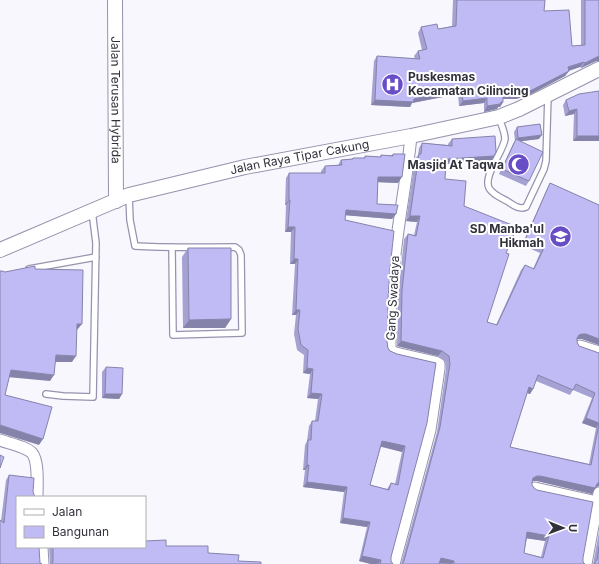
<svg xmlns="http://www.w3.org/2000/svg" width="599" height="564" font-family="Inter,sans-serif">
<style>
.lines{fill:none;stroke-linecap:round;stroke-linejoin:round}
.service-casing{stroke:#9593ae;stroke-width:8}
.minor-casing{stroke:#9593ae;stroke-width:13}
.tertiary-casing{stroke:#9593ae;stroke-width:16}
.service{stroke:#fff;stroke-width:5.5}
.minor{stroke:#fff;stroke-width:11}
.tertiary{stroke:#fff;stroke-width:14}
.wall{fill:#a5a1d2;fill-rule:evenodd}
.shaded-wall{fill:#8683ab}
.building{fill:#c0bbf4;stroke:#8683ab;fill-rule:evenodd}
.labels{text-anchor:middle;stroke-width:4;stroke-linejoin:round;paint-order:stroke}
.poi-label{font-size:12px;font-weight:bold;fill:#32323d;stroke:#fff;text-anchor:end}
.street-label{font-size:12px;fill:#32323d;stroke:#fff}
</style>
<rect width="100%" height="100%" fill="#f7f7fd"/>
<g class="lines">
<defs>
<path id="service" d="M 499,118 C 501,124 505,132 505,139 C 503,152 483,176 489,188 C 492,194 501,198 507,201 C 513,205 519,210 526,207 L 544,169 L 546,161 L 548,95
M 129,196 L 130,220 L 135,246 C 168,248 201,247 235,247 L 239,250 L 241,255 L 242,333 L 173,335 L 172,247
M 29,269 L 96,257
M 46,394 L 63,396 L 93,397 L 96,243 L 92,211"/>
<path id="minor" d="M 580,346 L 599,352
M 0,440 C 8,443 27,447 32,453 C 39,461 37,486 37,497
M 535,488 L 597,502
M 42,547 L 43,564
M 394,564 L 430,430 L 439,369 L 439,364 L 435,362 L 396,353 L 391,351 L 390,347 C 390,320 391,292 394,264 C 398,221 407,179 411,136
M 586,564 L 599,493"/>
<g id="tertiary">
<path id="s1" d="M 115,0 L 116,201"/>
<path id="s2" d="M 0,250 L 129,195 L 245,167 L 411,136 L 499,117 L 519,109 L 599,69"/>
</g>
</defs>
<use href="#service" class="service-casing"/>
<use href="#minor" class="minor-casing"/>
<use href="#tertiary" class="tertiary-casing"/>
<use href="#service" class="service"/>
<use href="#minor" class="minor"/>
<use href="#tertiary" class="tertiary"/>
</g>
<path class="wall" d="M 453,0 L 545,0 L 544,11 L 572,46 L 581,46 L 581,0 L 599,0 L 596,61 L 581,68 L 580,67 L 569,71 L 565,76 L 529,95 L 516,99 L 503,99 L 503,102 L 500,107 L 498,107 L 497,109 L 484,112 L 484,103 L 459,106 L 458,94 L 412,103 L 410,107 L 371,105 L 374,61 L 377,56 L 415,59 L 414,56 L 418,51 L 422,50 L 418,33 L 421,27 L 438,29 L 452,26 Z
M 599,91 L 599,141 L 573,141 L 574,114 L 565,116 L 563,105 L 566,100 Z
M 517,127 L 539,139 L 521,141 L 529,181 L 526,186 L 499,174 L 513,144 L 515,141 L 514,132 Z
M 452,139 L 494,156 L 491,161 L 446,164 L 445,179 L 464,206 L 506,253 L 487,322 L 496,325 L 521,270 L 525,265 L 533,269 L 540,253 L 522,245 L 547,189 L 550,183 L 599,205 L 599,345 L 582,339 L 578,339 L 577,340 L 577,342 L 579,346 L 599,353 L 599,486 L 596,487 L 592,494 L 537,481 L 533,481 L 532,482 L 532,485 L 534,488 L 583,558 L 583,562 L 585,564 L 401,564 L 437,432 L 446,369 L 445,361 L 438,356 L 397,346 L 398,296 L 404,239 L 408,234 L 414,235 L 417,222 L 406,221 L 415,159 L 418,155 L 419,148 L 422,143 L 448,145 L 448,144 ZM 536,381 L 570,395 L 573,390 L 592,398 L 582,423 L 596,428 L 589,464 L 510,447 L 527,393 L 530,394 L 533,389 ZM 527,538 L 545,541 L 541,557 L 524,553 Z
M 393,154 L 398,183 L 378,182 L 377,204 L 396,214 L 392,219 L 345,215 L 345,220 L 390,269 L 388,300 L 387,342 L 388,348 L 390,351 L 397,354 L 436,363 L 391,557 L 391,561 L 393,564 L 371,564 L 359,561 L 367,527 L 340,523 L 344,492 L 303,487 L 305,470 L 303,470 L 305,445 L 307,441 L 309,426 L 312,421 L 315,421 L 318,399 L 307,398 L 310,374 L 303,373 L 304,355 L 297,350 L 294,334 L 296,315 L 292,315 L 295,264 L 290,264 L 291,232 L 285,232 L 286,205 L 285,205 L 286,178 L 289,173 L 321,173 L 321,171 L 325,166 L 338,165 L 341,160 L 352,159 L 353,158 L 364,158 L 365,156 L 380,157 L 381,155 L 392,155 ZM 381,446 L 402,452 L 395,484 L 391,483 L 387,489 L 370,485 Z
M 188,248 L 231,319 L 225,328 L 183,328 L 182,257 Z
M 106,367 L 122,394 L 119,399 L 102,398 L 102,372 Z
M 9,475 L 40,563 L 1,521 L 6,480 Z
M 599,532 L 599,564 L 593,564 Z
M 166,546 L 208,553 L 238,561 L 261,564 L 50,564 L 49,547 L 145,547 Z"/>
<path class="shaded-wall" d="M 599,56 L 599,61 L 596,61 L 581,68 L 585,63 Z
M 584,62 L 580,67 L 564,72 L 568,67 Z
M 569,71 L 565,76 L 529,95 L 516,99 L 500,99 L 503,94 Z
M 461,89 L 458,94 L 412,103 L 410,107 L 371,105 L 375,100 L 414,99 Z
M 487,98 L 484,103 L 459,106 L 463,101 Z
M 501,102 L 503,102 L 500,107 L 498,107 L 497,109 L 484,112 L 487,106 Z
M 577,109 L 574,114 L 565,116 L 569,111 Z
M 542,135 L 539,139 L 515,142 L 518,138 Z
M 577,136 L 599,136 L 599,141 L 573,141 Z
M 494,156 L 491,161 L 445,164 L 443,165 L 447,159 Z
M 378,177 L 402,177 L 398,183 L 374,182 Z
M 289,200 L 290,200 L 286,205 L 285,205 Z
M 346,210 L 396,214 L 392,219 L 342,215 Z
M 410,216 L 420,216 L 417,222 L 406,221 Z
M 288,227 L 295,227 L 291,232 L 285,232 Z
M 294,259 L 298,259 L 295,264 L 290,264 Z
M 296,310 L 300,310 L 296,315 L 292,315 Z
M 231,319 L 225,328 L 183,328 L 189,320 Z
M 77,324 L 82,324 L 77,330 L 72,330 Z
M 582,334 L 586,334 L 599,339 L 599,345 L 582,339 L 578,339 L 576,341 L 579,335 Z
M 401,341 L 442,351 L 438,356 L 397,346 Z
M 56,355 L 76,356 L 72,362 L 51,362 Z
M 307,368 L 313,369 L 310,374 L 303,373 Z
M 11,370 L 54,375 L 50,381 L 7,377 Z
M 529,387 L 533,389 L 530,394 L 525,392 Z
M 311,393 L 322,394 L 318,399 L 307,398 Z
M 105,394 L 122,394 L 119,399 L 102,398 Z
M 586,418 L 599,423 L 596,428 L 582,423 Z
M 0,425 L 43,439 L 39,445 L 0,433 Z
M 382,441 L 405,446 L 402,452 L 378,446 Z
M 307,465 L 309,465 L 305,470 L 303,470 Z
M 537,476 L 597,484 L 599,482 L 599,486 L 596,487 L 592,494 L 537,481 L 533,481 L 530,484 L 533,478 Z
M 307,482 L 347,487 L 344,492 L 303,487 Z
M 343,518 L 370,522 L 367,527 L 340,523 Z
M 527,532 L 549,536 L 545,541 L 524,538 Z
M 362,556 L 381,560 L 378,564 L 371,564 L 359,561 Z
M 441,558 L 454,561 L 452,564 L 437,563 Z"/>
<path class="building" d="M 457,0 L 545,0 L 544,11 L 569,10 L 572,46 L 585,45 L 585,0 L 599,0 L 599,56 L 585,63 L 584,62 L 568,67 L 569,71 L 532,90 L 519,94 L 503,94 L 503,102 L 501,102 L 500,104 L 487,106 L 487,98 L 463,101 L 461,89 L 414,99 L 413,102 L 375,100 L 377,56 L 420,59 L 418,51 L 427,49 L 421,27 L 437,24 L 438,29 L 456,26 Z
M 599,91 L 599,136 L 577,136 L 577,109 L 569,111 L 566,100 L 579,94 Z
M 540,124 L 542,135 L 518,138 L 517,127 Z
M 495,136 L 496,152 L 494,156 L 447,159 L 447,160 L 446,160 L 445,179 L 466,181 L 464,206 L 517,227 L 506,253 L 509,254 L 487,322 L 497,325 L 525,265 L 534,269 L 544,248 L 525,240 L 550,183 L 599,205 L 599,339 L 586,334 L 582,334 L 579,335 L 577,338 L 577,342 L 579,346 L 599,353 L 599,423 L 586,418 L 595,393 L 576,384 L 573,390 L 538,375 L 533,389 L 529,387 L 510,447 L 591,465 L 599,424 L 599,482 L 597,484 L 595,488 L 540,476 L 537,476 L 533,478 L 532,482 L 532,485 L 534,488 L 537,490 L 593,502 L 583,558 L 583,562 L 585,564 L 454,564 L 454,561 L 441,558 L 439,564 L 402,564 L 404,561 L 440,427 L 450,364 L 449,356 L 442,351 L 401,341 L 402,291 L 408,234 L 416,236 L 420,216 L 410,216 L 419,154 L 421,154 L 422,143 L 452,146 L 452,139 ZM 527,532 L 549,536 L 543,558 L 524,553 Z
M 516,139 L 543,152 L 529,181 L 502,169 Z
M 393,154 L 405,154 L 402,177 L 378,177 L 377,204 L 398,205 L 396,214 L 346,210 L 345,220 L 394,231 L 390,269 L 388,300 L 387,342 L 388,348 L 390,351 L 397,354 L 436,363 L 427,423 L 391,557 L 391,561 L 393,564 L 380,564 L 381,560 L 362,556 L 370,522 L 343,518 L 347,487 L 307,482 L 309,465 L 307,465 L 308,440 L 311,440 L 312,421 L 318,421 L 322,394 L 311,393 L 313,369 L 307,368 L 308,350 L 301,345 L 298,329 L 300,310 L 296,310 L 298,259 L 294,259 L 295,227 L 288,227 L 290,200 L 289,200 L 289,173 L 325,173 L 325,166 L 342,165 L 341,160 L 353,159 L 353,158 L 365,158 L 365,156 L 381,157 L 381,155 L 393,156 ZM 382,441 L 405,446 L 398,485 L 391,483 L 389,490 L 370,485 Z
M 188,248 L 231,248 L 231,319 L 189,320 Z
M 35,266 L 35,269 L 83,270 L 82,324 L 77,324 L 76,356 L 56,355 L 54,375 L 11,370 L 5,395 L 52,407 L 43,439 L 0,425 L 0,271 L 2,271 L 5,272 Z
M 106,367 L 123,368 L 122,394 L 105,394 Z
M 0,455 L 4,457 L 0,468 Z
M 9,475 L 34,478 L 33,492 L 35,497 L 17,497 L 17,547 L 39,547 L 40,563 L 42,564 L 0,564 L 0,520 L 4,523 Z
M 166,540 L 166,546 L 208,546 L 208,553 L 239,555 L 238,561 L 261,562 L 261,564 L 51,564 L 53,562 L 53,547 L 145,547 L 145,541 Z
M 599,546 L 599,564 L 594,564 L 597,560 Z"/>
<defs>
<symbol id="hospital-disc" viewBox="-11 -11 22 22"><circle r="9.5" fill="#674dc6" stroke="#fff"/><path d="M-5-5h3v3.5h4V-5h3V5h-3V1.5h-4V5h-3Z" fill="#fff"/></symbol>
<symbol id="mosque-disc" viewBox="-11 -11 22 22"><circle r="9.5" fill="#674dc6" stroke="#fff"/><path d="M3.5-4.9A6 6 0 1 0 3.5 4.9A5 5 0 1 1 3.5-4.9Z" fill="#fff"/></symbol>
<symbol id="school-disc" viewBox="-11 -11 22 22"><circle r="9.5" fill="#674dc6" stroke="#fff"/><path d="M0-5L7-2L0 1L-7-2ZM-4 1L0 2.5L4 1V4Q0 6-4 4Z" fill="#fff"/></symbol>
</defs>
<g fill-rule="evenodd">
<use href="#hospital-disc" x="380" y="72" width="25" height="25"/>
<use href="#mosque-disc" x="506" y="152" width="25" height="25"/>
<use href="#school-disc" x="548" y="224" width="25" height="25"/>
</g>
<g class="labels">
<g class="poi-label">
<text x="408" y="81" text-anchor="start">Puskesmas<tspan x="408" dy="14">Kecamatan Cilincing</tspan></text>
<text x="504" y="169">Masjid At Taqwa</text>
<text x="544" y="233">SD Manba'ul<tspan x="544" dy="14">Hikmah</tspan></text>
</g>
<g class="street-label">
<text dy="4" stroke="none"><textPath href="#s1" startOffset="100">Jalan Terusan Hybrida</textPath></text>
<text dy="4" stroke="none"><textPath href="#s2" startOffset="315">Jalan Raya Tipar Cakung</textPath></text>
<text transform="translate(393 298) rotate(-87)" y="4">Gang Swadaya</text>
</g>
</g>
<rect x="16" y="496" width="130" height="52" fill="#ffffff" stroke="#adadb1"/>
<rect x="24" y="509" width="20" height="6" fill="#ffffff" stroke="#adadb1"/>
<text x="52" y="516" font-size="12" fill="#32323d">Jalan</text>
<rect x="24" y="526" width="20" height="12" fill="#c0bbf4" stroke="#adadb1"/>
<text x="52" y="536" font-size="12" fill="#32323d">Bangunan</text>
<g transform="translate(563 528) rotate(91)" stroke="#ffffff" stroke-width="3" paint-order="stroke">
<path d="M0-3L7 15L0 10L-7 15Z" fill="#32323d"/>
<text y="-6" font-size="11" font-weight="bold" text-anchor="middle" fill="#32323d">U</text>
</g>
</svg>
